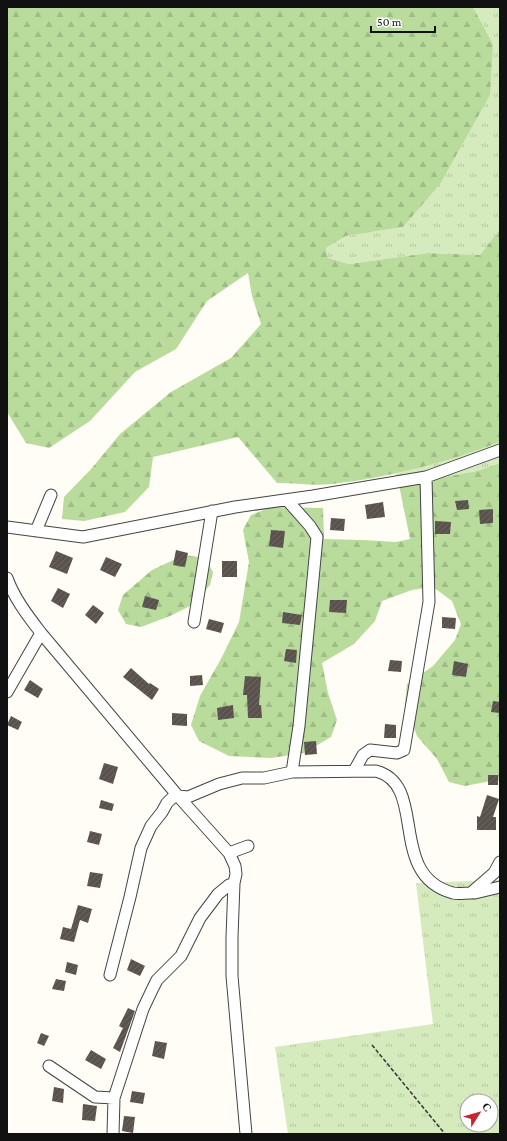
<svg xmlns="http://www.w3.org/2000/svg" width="507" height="1141" font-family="'Crimson Pro',serif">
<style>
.grass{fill:url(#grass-tufts);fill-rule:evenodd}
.forest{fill:url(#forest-firs)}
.building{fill:url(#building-hatch)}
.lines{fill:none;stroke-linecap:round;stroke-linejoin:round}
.minor-casing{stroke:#444;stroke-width:13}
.path{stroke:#333;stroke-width:1.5;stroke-dasharray:4 2;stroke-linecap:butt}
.minor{stroke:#fff;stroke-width:11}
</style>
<defs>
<pattern id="grass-tufts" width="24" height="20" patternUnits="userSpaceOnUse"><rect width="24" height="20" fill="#d5ebbd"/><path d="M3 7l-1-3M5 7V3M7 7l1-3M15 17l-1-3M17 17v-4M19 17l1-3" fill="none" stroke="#b6c8a1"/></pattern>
<pattern id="forest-firs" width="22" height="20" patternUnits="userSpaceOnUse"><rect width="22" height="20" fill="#b9dc9c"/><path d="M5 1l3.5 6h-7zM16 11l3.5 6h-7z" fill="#9ebc85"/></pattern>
<pattern id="building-hatch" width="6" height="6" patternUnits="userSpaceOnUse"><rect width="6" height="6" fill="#5a524d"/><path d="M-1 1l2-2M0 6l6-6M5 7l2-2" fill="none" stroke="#6d6662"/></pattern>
</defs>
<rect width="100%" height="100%" fill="#fffdf5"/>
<path class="grass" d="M 473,7 L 500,7 L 500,229 L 480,255 L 428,253 L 349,264 L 328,258 L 326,248 L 346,236 L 403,227 L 493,44 Z
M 500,442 L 500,463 L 477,471 L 399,485 L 395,474 L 475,451 Z
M 500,880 L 500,1134 L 288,1134 L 275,1047 L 433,1024 L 416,883 ZM 467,1101 L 491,1101 L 491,1125 L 467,1125 Z"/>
<path class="forest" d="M 7,7 L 473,7 L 493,44 L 490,95 L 440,184 L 403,227 L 346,236 L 326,248 L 328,258 L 349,264 L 428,253 L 480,255 L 500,229 L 500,442 C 447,462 389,478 332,484 C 314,486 295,483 277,483 L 238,437 L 153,457 L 149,487 L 125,512 L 84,521 L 62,519 L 64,497 L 92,468 L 120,434 L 171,392 L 231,358 L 261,324 L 252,296 L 248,273 L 207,301 L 176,349 L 135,372 L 90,421 L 49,448 L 26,443 L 7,412 Z
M 500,463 L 500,782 L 496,780 L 465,786 L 449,782 L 437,759 L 417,736 L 405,704 L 407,684 L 433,666 L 455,640 L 461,624 L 452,601 L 433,587 L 412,590 L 382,601 L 375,621 L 354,644 L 322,663 L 328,693 L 337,720 L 331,737 L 304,753 L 271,758 L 229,756 L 199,741 L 191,725 L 200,696 L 222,657 L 239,622 L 249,562 L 243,530 L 251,515 L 271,507 L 323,508 L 324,539 L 364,540 L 396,542 L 410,539 L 399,485 L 477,471 Z
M 184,555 L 205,558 L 213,572 L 210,585 L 192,605 L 170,616 L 141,627 L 126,624 L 118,610 L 123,595 L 152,570 Z"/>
<path class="building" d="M 468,500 L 469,509 L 457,510 L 455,501 Z
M 383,502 L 385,517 L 367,519 L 365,505 Z
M 493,509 L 493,523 L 480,524 L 479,510 Z
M 331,518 L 345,519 L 344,531 L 330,530 Z
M 435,521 L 451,522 L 450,534 L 435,534 Z
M 271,530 L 285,531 L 283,548 L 269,546 Z
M 176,550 L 188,553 L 185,567 L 173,565 Z
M 56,551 L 73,558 L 67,574 L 49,567 Z
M 106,557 L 122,564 L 115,577 L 100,570 Z
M 222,561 L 237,561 L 237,577 L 222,577 Z
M 58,588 L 70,594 L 63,608 L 51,601 Z
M 145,596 L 159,600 L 156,610 L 142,607 Z
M 330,600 L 347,600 L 346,613 L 329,612 Z
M 93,605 L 104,613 L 96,624 L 85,615 Z
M 283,612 L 302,615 L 300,625 L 282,623 Z
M 442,617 L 456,618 L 455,629 L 442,628 Z
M 209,619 L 224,623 L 221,633 L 206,629 Z
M 286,649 L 297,650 L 296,663 L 284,661 Z
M 390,660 L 402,661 L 401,672 L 388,671 Z
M 454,661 L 468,664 L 466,677 L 452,675 Z
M 131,668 L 149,684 L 150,683 L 159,689 L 152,700 L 123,677 Z
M 202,675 L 203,685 L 190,686 L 190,676 Z
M 245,676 L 261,677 L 259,705 L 261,705 L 262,718 L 248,718 L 247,695 L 243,695 Z
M 30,680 L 43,689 L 38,698 L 24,690 Z
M 493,701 L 500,702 L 500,713 L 491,712 Z
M 233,705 L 234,718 L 218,720 L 217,708 Z
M 172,713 L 187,714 L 187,726 L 172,725 Z
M 11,716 L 22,722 L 18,730 L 7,725 Z
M 385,724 L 396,725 L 396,738 L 384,738 Z
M 316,741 L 317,754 L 305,755 L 304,742 Z
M 104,763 L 118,767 L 113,784 L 99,779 Z
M 488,775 L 498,775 L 498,785 L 488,785 Z
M 487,795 L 499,799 L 493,817 L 496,817 L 496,830 L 477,830 L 477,816 L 480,817 Z
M 101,800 L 114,804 L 112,811 L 99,808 Z
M 90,831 L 102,834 L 99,845 L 87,842 Z
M 90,872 L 103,874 L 100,888 L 87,886 Z
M 78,905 L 92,909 L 88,923 L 80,920 L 74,942 L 60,939 L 63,927 L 71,929 Z
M 131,959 L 145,966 L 140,976 L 127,970 Z
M 67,962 L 78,965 L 76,975 L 65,972 Z
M 56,979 L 66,981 L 64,991 L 52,989 Z
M 128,1008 L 135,1011 L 120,1052 L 113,1048 L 123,1028 L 119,1026 Z
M 41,1033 L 49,1036 L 44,1046 L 37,1043 Z
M 155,1041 L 167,1043 L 164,1059 L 152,1056 Z
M 91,1050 L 106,1059 L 101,1069 L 85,1060 Z
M 54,1087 L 64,1089 L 63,1103 L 52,1101 Z
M 132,1091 L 145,1093 L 143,1104 L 130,1102 Z
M 83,1104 L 97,1106 L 95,1121 L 82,1120 Z
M 124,1116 L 135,1117 L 133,1133 L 122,1131 Z"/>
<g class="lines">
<defs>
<path id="minor" d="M 7,527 L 83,537 L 235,507 L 313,496 L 426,477 L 500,450
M 36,531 L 51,495
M 7,578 C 14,598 28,616 41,633 L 178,796 L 229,853 L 235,866 L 236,874 L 234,883 L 232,937 L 232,976 L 246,1134
M 194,622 L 212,511
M 7,692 L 41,633
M 354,771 L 363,755 L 370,750 L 397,753 L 404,750 L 429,602 L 426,477
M 292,772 L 376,771 C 429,785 386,875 453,893 C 458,894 465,893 471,893 L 494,873 L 500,862
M 229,853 L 248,846
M 475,893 L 500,887
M 110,975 L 130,897 L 141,848 L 151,826 L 162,812 L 167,803 L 172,798 L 178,796 L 188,797 L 219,784 L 242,778 L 264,778 L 292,772 L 299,726 L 317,537 L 310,526 L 287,500
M 49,1066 L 95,1097 L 114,1098
M 113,1134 L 114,1098 L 143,1009 L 152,990 L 157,980 L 181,956 L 200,918 L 218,894 L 229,885 L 234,883"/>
</defs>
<use href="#minor" class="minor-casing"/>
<path class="path" d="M 372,1045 L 445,1134"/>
<use href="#minor" class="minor"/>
</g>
<rect width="507" height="1141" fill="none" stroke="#111111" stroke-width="16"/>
<g transform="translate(479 1113) rotate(53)"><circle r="19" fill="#ffffff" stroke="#a0a0a0"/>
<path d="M0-3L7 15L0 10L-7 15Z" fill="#c4262e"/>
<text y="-6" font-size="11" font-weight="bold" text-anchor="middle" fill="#111111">С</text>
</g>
<path d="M371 26v6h64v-6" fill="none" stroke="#111111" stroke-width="2"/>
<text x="377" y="26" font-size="12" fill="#111111" stroke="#ffffff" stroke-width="3" paint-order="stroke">50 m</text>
</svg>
